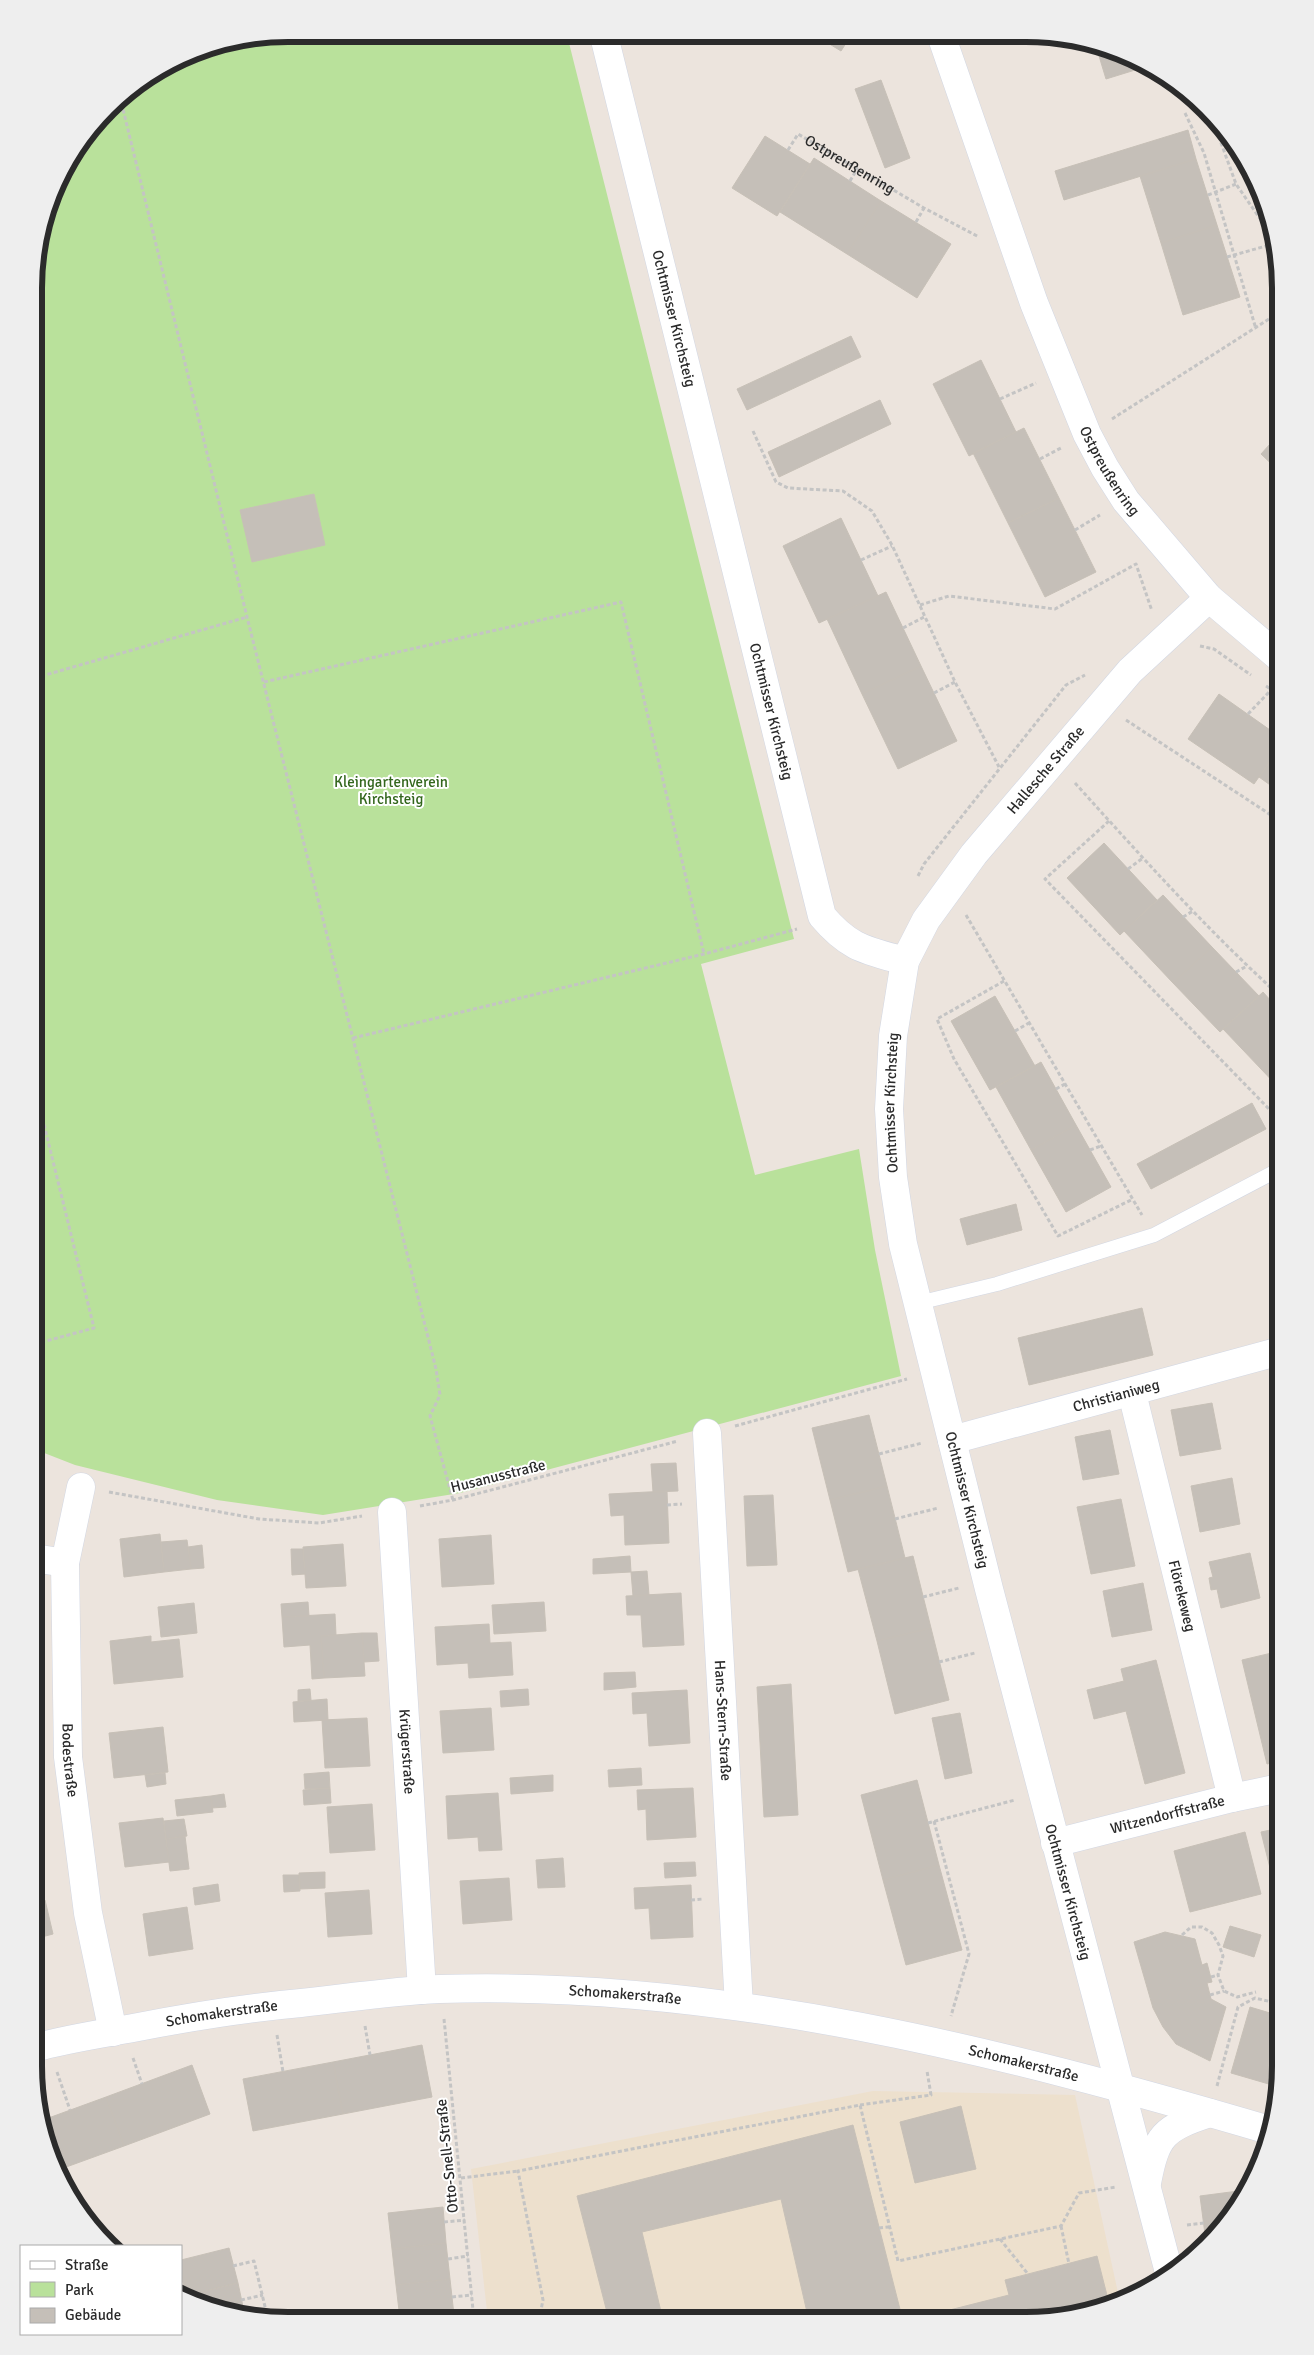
<svg xmlns="http://www.w3.org/2000/svg" width="1314" height="2355" font-family="Signika,sans-serif">
<style>
.education{fill:#ede0cd}
.green{fill:#b9e19b}
.building{fill:#c5bfb8;stroke:#c7c0b7}
.lines{fill:none;stroke-linecap:round;stroke-linejoin:round}
.service-casing{stroke:#d2d7e3;stroke-width:15}
.minor-casing{stroke:#d2d7e3;stroke-width:29}
.path{stroke:#c4c4c4;stroke-width:3;stroke-dasharray:4 2.5;stroke-linecap:butt}
.service{stroke:#fff;stroke-width:14}
.minor{stroke:#fff;stroke-width:28}
.labels{text-anchor:middle;stroke-width:4;stroke-linejoin:round;paint-order:stroke}
.street-label{font-size:15px;fill:#2b2b2b;stroke:#fff}
.park-label{font-size:15px;fill:#32661c;stroke:#fff}
.rim{fill:none;stroke:#2b2b2b;stroke-width:6}
</style>
<rect width="100%" height="100%" fill="#ece4dd"/>
<path class="education" d="M 873,2091 L 1075,2095 L 1120,2302 L 1108,2308 L 1026,2321 L 488,2320 L 471,2169 Z"/>
<path class="green" d="M 288,34 L 567,35 L 794,939 L 701,964 L 755,1175 L 859,1149 L 875,1250 L 901,1376 L 460,1493 L 323,1515 L 217,1500 L 75,1465 L 34,1449 L 36,255 L 60,175 L 120,97 L 191,53 Z"/>
<path class="building" d="M 818,37 L 850,37 L 841,51 Z
M 1096,46 L 1138,60 L 1148,66 L 1106,79 Z
M 881,80 L 910,158 L 885,168 L 855,89 Z
M 1188,130 L 1196,159 L 1064,200 L 1055,171 Z
M 765,136 L 810,164 L 777,216 L 732,188 Z
M 814,158 L 881,201 L 847,254 L 780,212 Z
M 1196,159 L 1217,225 L 1161,243 L 1140,176 Z
M 881,201 L 951,244 L 917,298 L 847,254 Z
M 1217,225 L 1240,297 L 1183,315 L 1161,243 Z
M 851,336 L 861,357 L 747,410 L 737,389 Z
M 981,360 L 1016,432 L 969,456 L 933,384 Z
M 880,400 L 891,424 L 779,477 L 768,452 Z
M 1024,428 L 1059,498 L 1008,523 L 973,453 Z
M 1280,433 L 1280,470 L 1279,471 L 1261,454 Z
M 314,494 L 325,545 L 252,562 L 240,510 Z
M 1059,498 L 1096,572 L 1045,597 L 1008,523 Z
M 841,518 L 878,596 L 819,623 L 783,546 Z
M 886,592 L 921,666 L 862,694 L 827,619 Z
M 921,666 L 957,741 L 898,769 L 862,694 Z
M 1219,694 L 1280,737 L 1280,747 L 1254,784 L 1188,739 Z
M 1280,747 L 1280,792 L 1259,777 Z
M 1104,843 L 1157,900 L 1120,935 L 1067,878 Z
M 1163,895 L 1212,947 L 1173,983 L 1124,931 Z
M 1212,947 L 1259,996 L 1220,1032 L 1173,983 Z
M 1263,992 L 1280,1011 L 1280,1089 L 1223,1029 Z
M 995,996 L 1035,1066 L 990,1090 L 951,1021 Z
M 1041,1062 L 1076,1125 L 1031,1150 L 996,1087 Z
M 1252,1103 L 1266,1129 L 1151,1189 L 1137,1164 Z
M 1076,1125 L 1111,1187 L 1066,1212 L 1031,1150 Z
M 1016,1204 L 1022,1230 L 967,1245 L 960,1219 Z
M 1142,1308 L 1153,1355 L 1029,1385 L 1018,1338 Z
M 1212,1403 L 1221,1449 L 1180,1456 L 1171,1410 Z
M 869,1415 L 887,1486 L 830,1500 L 812,1428 Z
M 1110,1430 L 1119,1474 L 1083,1480 L 1075,1437 Z
M 676,1463 L 678,1491 L 653,1492 L 651,1464 Z
M 1232,1478 L 1240,1524 L 1200,1532 L 1191,1486 Z
M 887,1486 L 905,1558 L 848,1572 L 830,1500 Z
M 667,1491 L 669,1543 L 625,1545 L 624,1515 L 611,1516 L 609,1494 Z
M 773,1495 L 777,1565 L 747,1566 L 744,1496 Z
M 1121,1499 L 1135,1566 L 1091,1574 L 1077,1507 Z
M 160,1534 L 164,1572 L 124,1577 L 120,1539 Z
M 491,1535 L 494,1584 L 442,1587 L 439,1539 Z
M 187,1540 L 191,1569 L 164,1572 L 161,1542 Z
M 343,1544 L 346,1586 L 306,1588 L 303,1547 Z
M 202,1545 L 204,1568 L 191,1569 L 188,1547 Z
M 291,1549 L 303,1549 L 305,1574 L 292,1575 Z
M 1250,1553 L 1260,1598 L 1221,1608 L 1217,1589 L 1211,1590 L 1209,1578 L 1213,1577 L 1209,1562 Z
M 630,1556 L 631,1572 L 593,1574 L 593,1559 Z
M 913,1556 L 931,1628 L 877,1641 L 858,1569 Z
M 647,1571 L 649,1595 L 633,1596 L 631,1572 Z
M 1143,1583 L 1152,1630 L 1112,1637 L 1103,1591 Z
M 681,1593 L 684,1645 L 643,1647 L 641,1615 L 627,1615 L 626,1596 Z
M 308,1602 L 309,1616 L 282,1617 L 281,1604 Z
M 544,1602 L 546,1631 L 494,1634 L 492,1605 Z
M 194,1603 L 197,1633 L 161,1637 L 158,1607 Z
M 335,1614 L 336,1635 L 321,1636 L 324,1678 L 312,1679 L 310,1645 L 284,1647 L 282,1617 Z
M 489,1624 L 490,1643 L 511,1642 L 513,1675 L 469,1678 L 468,1663 L 437,1665 L 435,1627 Z
M 931,1628 L 949,1700 L 895,1714 L 877,1641 Z
M 362,1633 L 365,1676 L 324,1678 L 321,1636 Z
M 362,1633 L 377,1633 L 379,1661 L 364,1662 Z
M 151,1636 L 151,1642 L 179,1639 L 183,1677 L 114,1684 L 110,1641 Z
M 1280,1651 L 1280,1761 L 1267,1764 L 1242,1660 Z
M 1156,1660 L 1185,1773 L 1145,1784 L 1126,1711 L 1094,1719 L 1087,1690 L 1124,1681 L 1121,1669 Z
M 635,1672 L 636,1687 L 604,1690 L 604,1673 Z
M 791,1684 L 798,1815 L 764,1817 L 757,1687 Z
M 310,1689 L 311,1700 L 298,1701 L 298,1690 Z
M 528,1689 L 529,1705 L 501,1707 L 500,1691 Z
M 687,1690 L 690,1743 L 649,1746 L 647,1713 L 633,1714 L 632,1693 Z
M 327,1699 L 328,1720 L 294,1722 L 293,1702 Z
M 491,1708 L 494,1750 L 443,1753 L 440,1711 Z
M 960,1713 L 972,1773 L 945,1779 L 932,1718 Z
M 367,1718 L 370,1766 L 325,1768 L 322,1720 Z
M 163,1727 L 168,1772 L 114,1778 L 109,1733 Z
M 641,1768 L 642,1785 L 609,1787 L 608,1770 Z
M 329,1772 L 330,1788 L 305,1789 L 304,1774 Z
M 165,1773 L 166,1784 L 147,1787 L 145,1775 Z
M 553,1775 L 553,1791 L 511,1794 L 510,1778 Z
M 917,1780 L 939,1865 L 883,1880 L 861,1795 Z
M 330,1788 L 331,1803 L 304,1805 L 303,1790 Z
M 693,1788 L 696,1837 L 647,1840 L 646,1809 L 638,1810 L 637,1790 Z
M 498,1793 L 502,1850 L 479,1851 L 478,1837 L 448,1839 L 446,1796 Z
M 224,1794 L 226,1807 L 212,1808 L 211,1796 Z
M 211,1796 L 213,1812 L 177,1816 L 175,1800 Z
M 372,1804 L 375,1850 L 330,1853 L 327,1807 Z
M 163,1818 L 169,1862 L 125,1867 L 119,1823 Z
M 184,1819 L 187,1836 L 166,1839 L 164,1821 Z
M 1280,1828 L 1280,1891 L 1276,1892 L 1261,1832 Z
M 1245,1832 L 1261,1894 L 1190,1912 L 1174,1851 Z
M 185,1836 L 189,1869 L 170,1871 L 166,1839 Z
M 563,1858 L 565,1887 L 538,1888 L 536,1860 Z
M 695,1862 L 696,1876 L 665,1878 L 664,1863 Z
M 939,1865 L 962,1950 L 906,1965 L 883,1880 Z
M 325,1872 L 325,1888 L 300,1889 L 299,1873 Z
M 283,1875 L 299,1875 L 300,1891 L 284,1892 Z
M 509,1878 L 512,1920 L 463,1924 L 460,1881 Z
M 218,1884 L 220,1901 L 195,1905 L 193,1888 Z
M 691,1885 L 693,1937 L 651,1939 L 649,1908 L 635,1909 L 634,1888 Z
M 369,1890 L 372,1934 L 328,1937 L 325,1893 Z
M 45,1900 L 53,1934 L 34,1939 L 34,1903 Z
M 187,1907 L 193,1949 L 149,1956 L 143,1914 Z
M 1230,1926 L 1261,1935 L 1254,1957 L 1223,1947 Z
M 1165,1932 L 1195,1939 L 1202,1965 L 1207,1963 L 1212,1982 L 1207,1983 L 1211,1999 L 1226,2007 L 1210,2061 L 1176,2044 L 1163,2027 L 1153,2008 L 1134,1942 Z
M 1250,2007 L 1280,2016 L 1279,2087 L 1231,2073 Z
M 422,2045 L 432,2097 L 343,2114 L 333,2062 Z
M 333,2062 L 343,2114 L 253,2131 L 243,2079 Z
M 192,2065 L 210,2114 L 124,2146 L 106,2097 Z
M 106,2097 L 124,2146 L 58,2170 L 47,2149 L 43,2120 Z
M 961,2106 L 976,2169 L 915,2183 L 900,2122 Z
M 853,2125 L 903,2321 L 809,2321 L 781,2199 L 642,2232 L 663,2320 L 609,2320 L 577,2196 Z
M 1246,2190 L 1227,2222 L 1206,2242 L 1200,2196 Z
M 443,2207 L 446,2243 L 392,2249 L 388,2213 Z
M 446,2243 L 450,2279 L 396,2285 L 392,2249 Z
M 229,2248 L 238,2283 L 186,2296 L 181,2275 L 181,2260 Z
M 1097,2256 L 1110,2307 L 1108,2308 L 1026,2321 L 906,2321 L 1009,2295 L 1005,2280 Z
M 450,2279 L 454,2315 L 400,2319 L 396,2285 Z
M 238,2283 L 245,2316 L 187,2298 L 186,2296 Z
M 454,2315 L 455,2320 L 410,2319 Z"/>
<g class="lines">
<defs>
<path id="service" d="M 918,1303 L 997,1284 L 1154,1235 L 1280,1169"/>
<g id="minor">
<path id="s2" d="M 604,36 L 822,916 C 849,948 865,950 905,961"/>
<path id="s3" d="M 942,38 L 1034,303 L 1087,434 L 1105,468 L 1126,501 L 1209,598 L 1280,658"/>
<path id="s4" d="M 1132,1393 L 1232,1798"/>
<path id="s5" d="M 707,1433 L 739,2006"/>
<path id="s6" d="M 952,1440 L 1280,1351"/>
<path id="s7" d="M 81,1487 L 65,1563 L 68,1757 L 88,1913 L 113,2032"/>
<path id="s8" d="M 392,1512 L 422,1990"/>
<path d="M 34,1558 L 65,1563"/>
<path id="s9" d="M 1055,1843 L 1232,1798 L 1280,1788"/>
<path id="s10" d="M 34,2048 C 66,2039 100,2034 133,2028 C 189,2017 244,2008 301,2003 C 347,1998 393,1991 439,1989 C 722,1980 1000,2051 1269,2130"/>
<path d="M 1147,2183 C 1156,2135 1164,2128 1210,2113"/>
<path id="s11" d="M 1170,2276 L 989,1589 L 903,1244 L 893,1177 L 889,1109 L 893,1036 L 905,961 L 926,920 L 974,854 L 1130,671 L 1209,598"/>
</g>
</defs>
<use href="#service" class="service-casing"/>
<use href="#minor" class="minor-casing"/>
<g class="path">
<path d="M 120,97 L 247,617 L 436,1369 L 440,1395 L 430,1416 L 453,1500"/>
<path d="M 1185,113 L 1204,153 L 1256,329"/>
<path d="M 1212,118 L 1236,184 L 1272,236"/>
<path id="s1" d="M 788,150 L 798,134 L 924,208 L 979,237"/>
<path d="M 850,181 L 857,169"/>
<path d="M 1208,195 L 1236,184"/>
<path d="M 916,222 L 924,208"/>
<path d="M 1227,257 L 1273,244"/>
<path d="M 1000,399 L 1036,383"/>
<path d="M 1112,419 L 1280,312"/>
<path d="M 753,431 L 776,482 L 788,488 L 843,491 L 872,511 L 892,545 L 955,682 L 999,767"/>
<path d="M 1040,459 L 1061,448"/>
<path d="M 1075,530 L 1100,515"/>
<path d="M 861,560 L 892,546"/>
<path d="M 920,605 L 949,596 L 1055,609 L 1136,564 L 1152,611"/>
<path d="M 903,628 L 926,616"/>
<path d="M 1200,646 L 1214,649 L 1251,675"/>
<path d="M 35,678 L 247,617"/>
<path d="M 264,682 L 621,602 L 704,954"/>
<path d="M 1266,686 L 1280,695"/>
<path d="M 934,693 L 955,682"/>
<path d="M 1248,714 L 1271,690"/>
<path d="M 1126,720 L 1280,821"/>
<path d="M 1075,783 C 1141,856 1207,930 1280,996"/>
<path d="M 1109,821 L 1045,879 L 1269,1109 L 1280,1100"/>
<path d="M 1128,869 L 1143,858"/>
<path d="M 918,876 L 924,864 L 1066,685 L 1085,675"/>
<path d="M 966,915 L 1142,1215"/>
<path d="M 1183,917 L 1193,911"/>
<path d="M 1236,972 L 1247,966"/>
<path d="M 1004,981 L 937,1019 L 954,1059 L 1058,1236 L 1133,1199"/>
<path d="M 1015,1031 L 1029,1023"/>
<path d="M 353,1038 L 704,954 L 797,929"/>
<path d="M 1056,1089 L 1065,1084"/>
<path d="M 1090,1150 L 1101,1146"/>
<path d="M 35,1344 L 94,1328 L 35,1088"/>
<path d="M 735,1426 L 907,1379"/>
<path d="M 879,1454 L 922,1443"/>
<path d="M 109,1492 L 259,1519 L 319,1523 L 362,1516"/>
<path d="M 667,1505 L 682,1504"/>
<path d="M 420,1506 L 453,1500 L 678,1441"/>
<path d="M 895,1519 L 938,1508"/>
<path d="M 923,1597 L 959,1588"/>
<path d="M 939,1662 L 975,1653"/>
<path d="M 934,1821 L 969,1954 L 951,2016"/>
<path d="M 928,1823 L 1015,1800"/>
<path d="M 691,1900 L 703,1899"/>
<path d="M 1182,1935 L 1191,1927 L 1202,1927 L 1212,1933 L 1219,1945 L 1223,1956 L 1218,1975 L 1224,1991 L 1237,1997 L 1256,1992"/>
<path d="M 1211,1977 L 1218,1975"/>
<path d="M 1210,1995 L 1224,1991"/>
<path d="M 444,2019 L 474,2320"/>
<path d="M 365,2026 L 370,2055"/>
<path d="M 277,2035 L 283,2072"/>
<path d="M 133,2058 L 142,2084"/>
<path d="M 57,2072 L 70,2110"/>
<path d="M 1217,2086 L 1238,2007 L 1255,1998 L 1280,2004"/>
<path d="M 860,2105 L 931,2095 L 927,2071"/>
<path d="M 461,2178 L 518,2171"/>
<path d="M 444,2222 L 465,2220"/>
<path d="M 1187,2225 L 1204,2223"/>
<path d="M 1061,2226 L 1069,2264"/>
<path d="M 879,2228 L 889,2227"/>
<path d="M 1000,2239 L 1028,2274"/>
<path d="M 448,2259 L 468,2256"/>
<path d="M 233,2266 L 254,2261 L 268,2319"/>
<path d="M 452,2297 L 472,2295"/>
<path d="M 241,2300 L 263,2295"/>
<path d="M 539,2320 L 543,2300 L 518,2171 L 860,2105 L 898,2261 L 1061,2226 L 1079,2193 L 1116,2187"/>
</g>
<use href="#service" class="service"/>
<use href="#minor" class="minor"/>
</g>
<g class="labels">
<g class="street-label">
<text dy="5" stroke="none"><textPath href="#s1" startOffset="79">Ostpreußenring</textPath></text>
<text dy="5" stroke="none"><textPath href="#s2" startOffset="291">Ochtmisser Kirchsteig</textPath></text>
<text dy="5" stroke="none"><textPath href="#s3" startOffset="465">Ostpreußenring</textPath></text>
<text dy="5" stroke="none"><textPath href="#s2" startOffset="696">Ochtmisser Kirchsteig</textPath></text>
<text dy="5" stroke="none"><textPath href="#s11" startOffset="1589">Hallesche Straße</textPath></text>
<text dy="5" stroke="none"><textPath href="#s11" startOffset="1208">Ochtmisser Kirchsteig</textPath></text>
<text dy="5" stroke="none"><textPath href="#s6" startOffset="170">Christianiweg</textPath></text>
<text transform="translate(498 1476) rotate(-14)" y="5">Husanusstraße</text>
<text transform="translate(967 1500) rotate(76)" y="5">Ochtmisser Kirchsteig</text>
<text dy="5" stroke="none"><textPath href="#s4" startOffset="209">Flörekeweg</textPath></text>
<text dy="5" stroke="none"><textPath href="#s5" startOffset="288">Hans-Stern-Straße</textPath></text>
<text dy="5" stroke="none"><textPath href="#s8" startOffset="240">Krügerstraße</textPath></text>
<text dy="5" stroke="none"><textPath href="#s7" startOffset="275">Bodestraße</textPath></text>
<text dy="5" stroke="none"><textPath href="#s9" startOffset="116">Witzendorffstraße</textPath></text>
<text transform="translate(1068 1892) rotate(75)" y="5">Ochtmisser Kirchsteig</text>
<text dy="5" stroke="none"><textPath href="#s10" startOffset="596">Schomakerstraße</textPath></text>
<text dy="5" stroke="none"><textPath href="#s10" startOffset="191">Schomakerstraße</textPath></text>
<text dy="5" stroke="none"><textPath href="#s10" startOffset="1001">Schomakerstraße</textPath></text>
<text transform="translate(447 2156) rotate(-96)" y="5">Otto-Snell-Straße</text>
</g>
<g class="park-label">
<text x="391" y="787">Kleingartenverein<tspan x="391" dy="17">Kirchsteig</tspan></text>
</g>
</g>
<path d="M0 0H1314V2355H0ZM288 42H1026A246 246 0 0 1 1272 288V2066A246 246 0 0 1 1026 2312H288A246 246 0 0 1 42 2066V288A246 246 0 0 1 288 42Z" fill="#eee" fill-rule="evenodd"/>
<path class="rim" d="M288 42H1026A246 246 0 0 1 1272 288V2066A246 246 0 0 1 1026 2312H288A246 246 0 0 1 42 2066V288A246 246 0 0 1 288 42Z"/>
<rect x="20" y="2245" width="162" height="90" fill="#ffffff" stroke="#aaaaaa"/>
<rect x="30" y="2261" width="25" height="8" fill="#ffffff" stroke="#aaaaaa"/>
<text x="65" y="2270" font-size="15" fill="#2b2b2b">Straße</text>
<rect x="30" y="2282" width="25" height="15" fill="#b9e19b" stroke="#aaaaaa"/>
<text x="65" y="2295" font-size="15" fill="#2b2b2b">Park</text>
<rect x="30" y="2308" width="25" height="15" fill="#c5bfb8" stroke="#aaaaaa"/>
<text x="65" y="2320" font-size="15" fill="#2b2b2b">Gebäude</text>
</svg>
